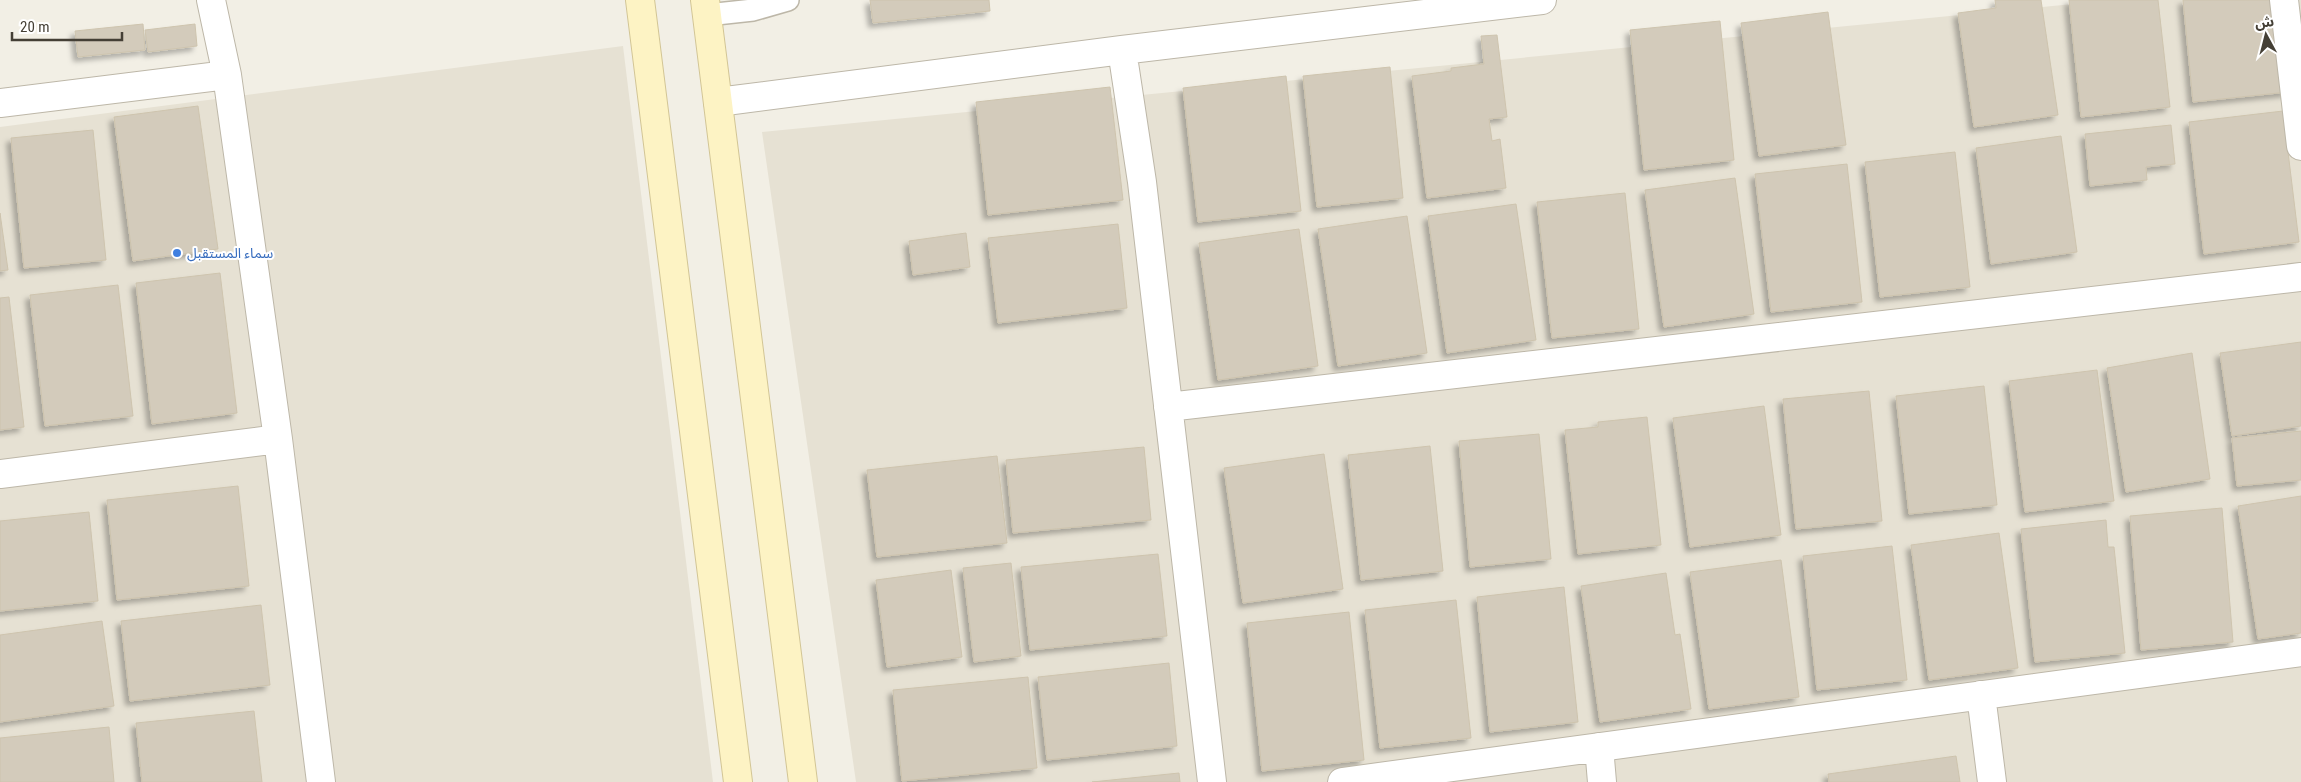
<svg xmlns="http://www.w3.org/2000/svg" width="2301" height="782" font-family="'Roboto Condensed','Noto Sans Arabic',sans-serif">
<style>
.residential{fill:#e6e1d3}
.building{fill:#d3cbbb;stroke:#cec4ae;filter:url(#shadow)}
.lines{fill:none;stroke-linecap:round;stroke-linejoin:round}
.lane-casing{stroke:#bdb7a8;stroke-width:24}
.street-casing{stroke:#bdb7a8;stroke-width:30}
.secondary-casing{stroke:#d2c595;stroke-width:30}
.lane{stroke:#fff;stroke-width:21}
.street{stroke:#fff;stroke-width:28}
.secondary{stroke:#fdf3c4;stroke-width:28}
.shop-dot{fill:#3f7fe0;stroke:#fff;stroke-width:2}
.labels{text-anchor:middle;stroke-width:4;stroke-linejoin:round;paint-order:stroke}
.shop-label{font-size:14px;fill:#366cbe;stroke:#fff;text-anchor:start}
</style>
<defs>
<filter id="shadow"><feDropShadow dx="-4.5" dy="4.5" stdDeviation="2.5" flood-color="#0004"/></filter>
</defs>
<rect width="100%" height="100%" fill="#f2efe5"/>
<path class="residential" d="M 2114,0 L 2301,0 L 2301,782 L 856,782 L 762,132 Z
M 623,46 L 713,782 L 0,782 L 0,127 Z"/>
<path class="building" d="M 870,0 L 989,0 L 990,11 L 873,23 Z
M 1995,0 L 2041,0 L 2058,115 L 1974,127 L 1958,13 L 1996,8 Z
M 2069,0 L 2158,0 L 2170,107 L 2081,117 Z
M 2183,0 L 2278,0 L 2288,92 L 2193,102 Z
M 1828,12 L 1846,145 L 1759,156 L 1741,23 Z
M 1720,21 L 1734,160 L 1644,170 L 1630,30 Z
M 143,24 L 145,50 L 78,57 L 75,31 Z
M 195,24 L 197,46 L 148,52 L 145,30 Z
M 1497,35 L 1507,117 L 1489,119 L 1492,141 L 1500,139 L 1506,188 L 1427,198 L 1412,76 L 1451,71 L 1451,68 L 1484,64 L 1481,36 Z
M 1390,67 L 1403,198 L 1317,207 L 1303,76 Z
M 1286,76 L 1301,211 L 1198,222 L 1183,88 Z
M 1110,87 L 1123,200 L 988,215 L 976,102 Z
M 198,106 L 218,249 L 133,261 L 114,117 Z
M 2283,111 L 2299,242 L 2204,254 L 2189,122 Z
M 2171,125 L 2175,164 L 2146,167 L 2147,180 L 2090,186 L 2085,134 Z
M 93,130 L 106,260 L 24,268 L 11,138 Z
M 2061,136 L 2077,252 L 1991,264 L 1976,148 Z
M 1955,152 L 1970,287 L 1880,297 L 1865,162 Z
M 1847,164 L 1862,302 L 1771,312 L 1755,174 Z
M 1735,178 L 1754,314 L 1664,327 L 1645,190 Z
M 1625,193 L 1639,329 L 1552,338 L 1537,202 Z
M 1516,204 L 1536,340 L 1447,353 L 1428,216 Z
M 0,213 L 8,270 L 0,271 Z
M 1407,216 L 1427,353 L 1338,366 L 1318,229 Z
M 1118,224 L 1127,308 L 998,323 L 988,238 Z
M 1299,229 L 1318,366 L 1218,380 L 1199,243 Z
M 966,233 L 970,267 L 913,275 L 909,241 Z
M 220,273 L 237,413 L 152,424 L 136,283 Z
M 118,285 L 133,416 L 45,426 L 30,295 Z
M 9,297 L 24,427 L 0,430 L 0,298 Z
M 2301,342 L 2301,426 L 2232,436 L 2220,353 Z
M 2192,353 L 2210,479 L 2126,492 L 2107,368 Z
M 2097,370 L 2114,501 L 2025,512 L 2009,381 Z
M 1984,386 L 1997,505 L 1909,514 L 1896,396 Z
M 1869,391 L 1882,521 L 1796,529 L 1783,399 Z
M 1764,406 L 1781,535 L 1690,547 L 1673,418 Z
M 1647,417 L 1661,545 L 1578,554 L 1565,430 L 1598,427 L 1598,422 Z
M 2301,431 L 2301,480 L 2237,486 L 2232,438 Z
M 1539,434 L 1551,559 L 1470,567 L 1459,441 Z
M 1430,446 L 1443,571 L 1361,580 L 1348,455 Z
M 1144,447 L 1151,520 L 1013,533 L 1006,460 Z
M 1324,454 L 1343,589 L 1243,603 L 1224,468 Z
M 997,456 L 1007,543 L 877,557 L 867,470 Z
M 238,486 L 249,586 L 117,600 L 107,500 Z
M 2301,496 L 2301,633 L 2258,639 L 2238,506 Z
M 2222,508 L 2233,642 L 2141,650 L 2130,516 Z
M 89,512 L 98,601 L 0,611 L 0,521 Z
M 2106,520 L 2108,547 L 2114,547 L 2125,653 L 2035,662 L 2021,529 Z
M 1999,533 L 2018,668 L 1929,680 L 1911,545 Z
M 1892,546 L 1907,680 L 1817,690 L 1803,556 Z
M 1158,554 L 1167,636 L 1030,650 L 1021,567 Z
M 1781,560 L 1799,697 L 1709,709 L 1690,572 Z
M 1011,563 L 1021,656 L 974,662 L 963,568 Z
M 951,570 L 962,657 L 887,667 L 876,580 Z
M 1666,573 L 1675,635 L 1680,634 L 1691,709 L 1600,722 L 1581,586 Z
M 1564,587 L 1578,722 L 1490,732 L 1477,597 Z
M 1456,600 L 1471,738 L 1380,748 L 1365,610 Z
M 261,605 L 270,685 L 130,701 L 121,621 Z
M 1349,612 L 1364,760 L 1262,771 L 1247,623 Z
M 102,621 L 114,706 L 0,722 L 0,635 Z
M 1169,663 L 1177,746 L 1047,760 L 1038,677 Z
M 1028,677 L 1037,768 L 902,781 L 893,690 Z
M 254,711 L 262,782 L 142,782 L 136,723 Z
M 109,727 L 114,782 L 0,782 L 0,738 Z
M 1956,756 L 1960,782 L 1829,782 L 1828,774 Z
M 1179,773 L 1180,782 L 1092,782 Z"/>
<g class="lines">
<defs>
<path id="lane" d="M 707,15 L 753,10 L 788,0"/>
<path id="street" d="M 211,0 L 227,75 L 278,439 L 321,782
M 2284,0 L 2301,146
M 1122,50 L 1142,182 L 1212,782
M 718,102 L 1122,50 L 1542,0
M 0,103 L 227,75
M 1168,407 L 2301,277
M 0,474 L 278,439
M 1981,695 L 1992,782
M 1599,747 L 1602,782
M 1342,782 L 2301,652"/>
<path id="secondary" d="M 640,0 L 738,782
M 705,0 L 803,782"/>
</defs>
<use href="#lane" class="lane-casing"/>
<use href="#street" class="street-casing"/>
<use href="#secondary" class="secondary-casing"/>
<use href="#lane" class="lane"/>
<use href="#street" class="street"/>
<use href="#secondary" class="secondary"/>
</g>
<circle class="shop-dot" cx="177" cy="253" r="5"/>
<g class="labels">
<g class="shop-label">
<text x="187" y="258">سماء المستقبل</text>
</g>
</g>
<g transform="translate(2266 35) rotate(353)" stroke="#ffffff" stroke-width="4" paint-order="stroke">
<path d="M0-4L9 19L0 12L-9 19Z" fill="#443f35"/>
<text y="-8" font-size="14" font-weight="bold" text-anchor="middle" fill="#443f35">ش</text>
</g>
<path d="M12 32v8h110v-8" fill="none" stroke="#443f35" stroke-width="2.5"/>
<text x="20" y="32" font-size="15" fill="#443f35" stroke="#ffffff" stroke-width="4" paint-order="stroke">20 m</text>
</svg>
